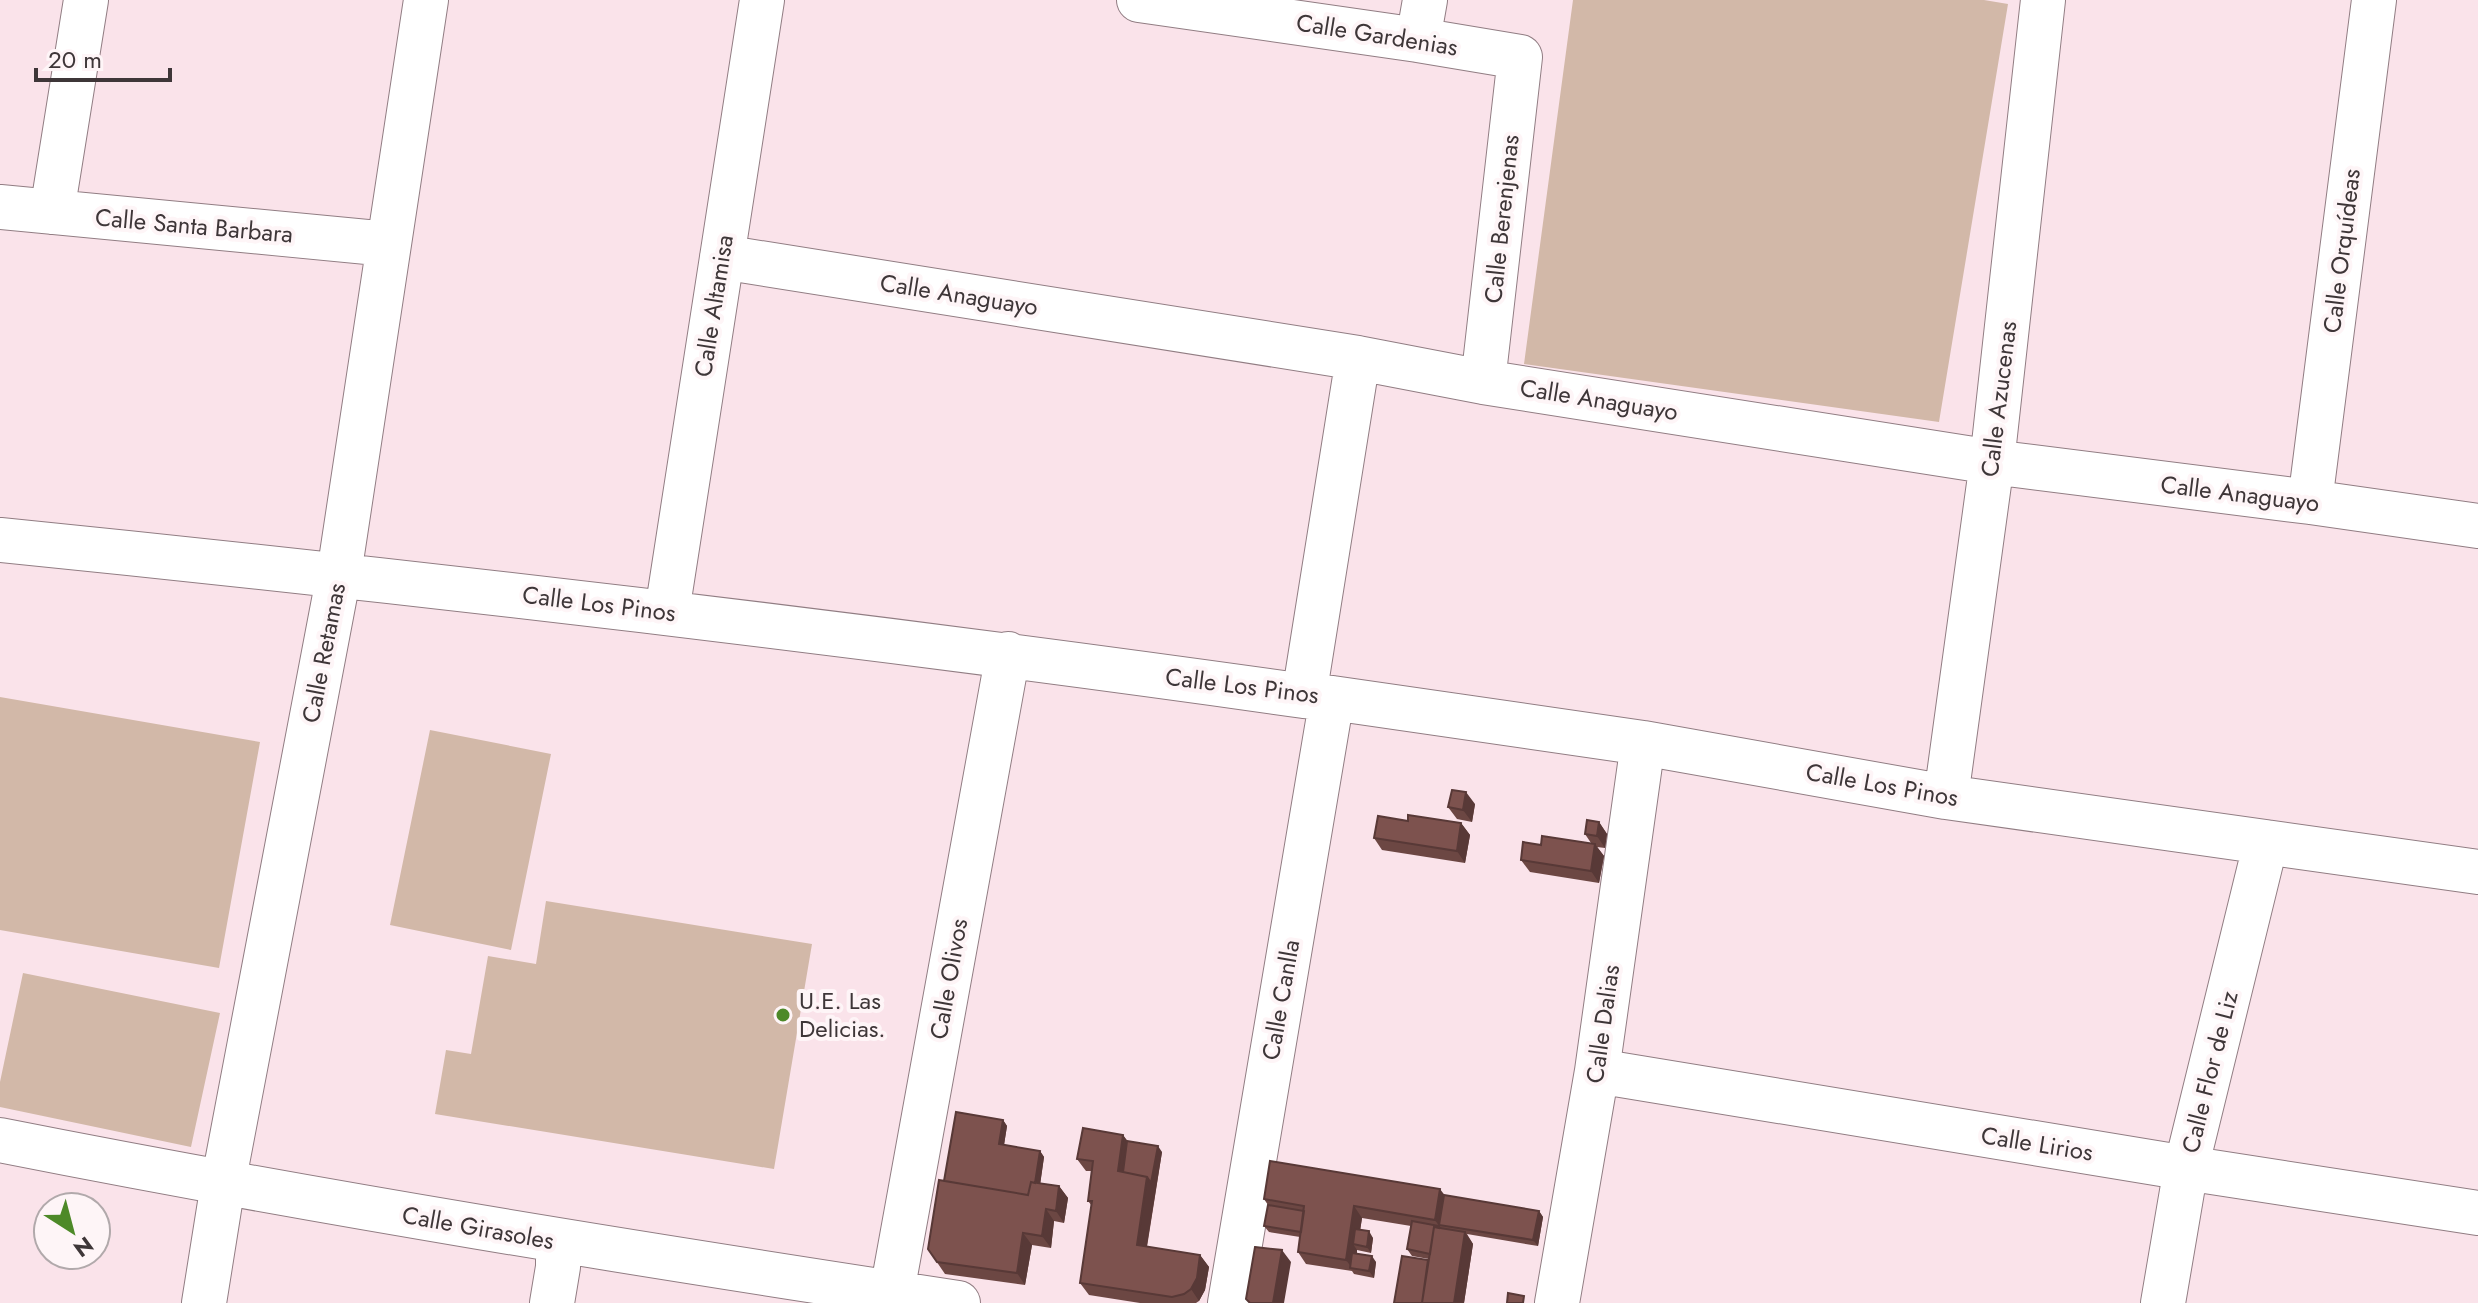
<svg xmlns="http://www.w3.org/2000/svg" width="2478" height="1303" font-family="Jost,sans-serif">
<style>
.green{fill:#d2b8a8}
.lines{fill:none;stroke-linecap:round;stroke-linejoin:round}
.minor-casing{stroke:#917d83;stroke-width:46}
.minor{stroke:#fff;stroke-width:44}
.wall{fill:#6c4743}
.shaded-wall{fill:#583937}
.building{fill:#7d524e;stroke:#583937;stroke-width:2}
.poi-dot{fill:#4d8928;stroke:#fef5f7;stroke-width:3}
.labels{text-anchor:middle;stroke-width:8;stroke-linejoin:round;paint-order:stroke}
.street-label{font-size:24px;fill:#3e3638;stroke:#fef5f7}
.poi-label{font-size:24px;fill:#3e3638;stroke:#fef5f7;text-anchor:start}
</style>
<rect width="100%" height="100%" fill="#fae3ea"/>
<path class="green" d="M 1573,0 L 1984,0 L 2008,4 L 1939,422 L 1524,364 Z
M 0,697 L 260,742 L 219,968 L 0,930 Z
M 430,730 L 551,754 L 511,950 L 390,925 Z
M 546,901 L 812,944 L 774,1169 L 435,1114 L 446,1050 L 471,1054 L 488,956 L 536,964 Z
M 23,973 L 220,1013 L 191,1147 L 0,1107 L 0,1082 Z"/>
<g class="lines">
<defs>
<path id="minor" d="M 1139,0 L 1418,40 L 1520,57 L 1483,382
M 1418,40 L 1425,0
M 0,207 L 388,244
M 52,212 L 86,0
M 722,257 L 1358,358 L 1483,382 L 1992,462 L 2310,502 L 2478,526
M 2310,502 L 2374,0
M 0,540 C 436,584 871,635 1304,696 L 1332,698 L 1643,743 L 1946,797 L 2478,872
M 667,612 L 762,0
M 1304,696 L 1358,358
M 1946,797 L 1992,462 L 2043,0
M 1597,1071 L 2186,1168 L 2478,1213
M 0,1140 C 318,1203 637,1254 958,1303
M 204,1303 L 223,1184 L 339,574 L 426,0
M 552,1303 L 558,1267 L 558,1242
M 890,1303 L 1008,654
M 1230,1303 L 1332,698
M 1557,1303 L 1597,1071 L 1643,743
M 2163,1303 L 2186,1168 L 2266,842"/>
</defs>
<use href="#minor" class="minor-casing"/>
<use href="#minor" class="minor"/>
</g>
<path class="wall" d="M 1475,804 L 1472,822 L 1457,819 L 1448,807 Z
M 1599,822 L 1607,834 L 1605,848 L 1597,847 L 1604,856 L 1599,883 L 1530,872 L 1521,860 L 1541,845 L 1591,843 L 1585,834 Z
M 1461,823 L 1470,835 L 1465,863 L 1382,850 L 1374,838 Z
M 1003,1120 L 1007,1126 L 1004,1145 L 1040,1151 L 1044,1157 L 1040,1184 L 1059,1186 L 1068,1198 L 1064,1223 L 1054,1221 L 1051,1248 L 1032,1245 L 1025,1285 L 945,1274 L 928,1249 L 944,1181 Z
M 1123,1135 L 1127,1141 L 1162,1152 L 1147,1247 L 1200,1255 L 1209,1267 L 1205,1290 L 1199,1301 L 1196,1303 L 1140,1303 L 1089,1295 L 1080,1283 L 1092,1206 L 1088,1201 L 1092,1171 L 1086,1171 L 1077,1159 Z
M 1444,1195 L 1539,1211 L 1543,1217 L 1538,1246 L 1467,1234 L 1473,1244 L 1464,1303 L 1394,1303 L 1428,1260 L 1429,1259 L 1412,1256 L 1407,1249 L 1411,1226 L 1362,1218 L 1360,1230 L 1373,1238 L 1371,1253 L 1357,1250 L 1357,1253 L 1376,1262 L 1374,1278 L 1354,1274 L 1352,1271 L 1306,1264 L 1298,1252 L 1300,1237 L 1269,1232 L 1264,1226 L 1268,1205 L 1264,1199 Z"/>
<path class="shaded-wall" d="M 1466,792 L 1475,804 L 1472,822 L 1463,810 Z
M 1599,822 L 1607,834 L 1605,848 L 1597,836 Z
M 1461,823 L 1470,835 L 1465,863 L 1457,851 Z
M 1595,844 L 1604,856 L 1599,883 L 1591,871 Z
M 1003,1120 L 1007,1126 L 1003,1151 L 999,1144 Z
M 1123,1135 L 1132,1147 L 1127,1178 L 1118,1171 Z
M 1158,1146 L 1162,1152 L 1145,1257 L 1137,1245 L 1147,1177 Z
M 1040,1151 L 1044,1157 L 1037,1207 L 1033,1201 Z
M 1059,1186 L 1068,1198 L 1064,1223 L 1056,1211 Z
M 1440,1189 L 1449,1201 L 1439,1225 L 1443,1231 L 1439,1261 L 1439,1226 L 1435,1220 Z
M 1354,1206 L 1362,1218 L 1358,1245 L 1353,1244 L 1357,1250 L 1355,1269 L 1352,1268 L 1346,1260 Z
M 1046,1209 L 1054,1221 L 1051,1248 L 1042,1236 Z
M 1539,1211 L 1543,1217 L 1538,1246 L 1533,1240 Z
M 1369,1231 L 1373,1238 L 1371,1253 L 1367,1247 Z
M 1465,1232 L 1473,1244 L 1464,1303 L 1454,1303 Z
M 1023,1233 L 1032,1245 L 1025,1285 L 1017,1273 Z
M 1282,1250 L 1291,1262 L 1284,1303 L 1273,1303 Z
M 1200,1255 L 1209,1267 L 1205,1290 L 1199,1301 L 1191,1289 Z
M 1372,1256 L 1376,1262 L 1374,1278 L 1369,1271 Z"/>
<path class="building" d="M 1452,790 L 1466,792 L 1463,810 L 1448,807 Z
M 1408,815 L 1461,823 L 1457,851 L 1374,838 L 1378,816 L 1408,821 Z
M 1587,820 L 1599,822 L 1597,836 L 1585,834 Z
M 1542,836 L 1595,844 L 1591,871 L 1521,860 L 1523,842 L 1541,845 Z
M 956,1112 L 1003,1120 L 999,1144 L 1040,1151 L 1035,1183 L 1031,1182 L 1028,1195 L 944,1181 Z
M 1083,1128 L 1123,1135 L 1118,1171 L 1147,1177 L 1137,1245 L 1200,1255 L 1197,1278 L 1191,1289 L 1184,1294 L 1172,1297 L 1080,1283 L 1092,1201 L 1088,1201 L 1093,1161 L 1077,1159 Z
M 1127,1141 L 1158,1146 L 1151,1183 L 1147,1177 L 1123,1172 Z
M 1270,1161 L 1440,1189 L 1435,1220 L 1354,1206 L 1346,1260 L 1298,1252 L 1304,1206 L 1264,1199 Z
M 939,1180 L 1028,1195 L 1031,1182 L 1059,1186 L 1056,1211 L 1046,1209 L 1042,1236 L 1023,1233 L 1017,1273 L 937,1262 L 928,1249 Z
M 1444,1195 L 1539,1211 L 1533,1240 L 1439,1225 Z
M 1268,1205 L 1304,1211 L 1301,1232 L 1264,1226 Z
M 1412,1221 L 1439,1226 L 1439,1228 L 1434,1227 L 1430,1254 L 1407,1249 Z
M 1434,1227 L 1465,1232 L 1454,1303 L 1422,1303 Z
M 1355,1229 L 1369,1231 L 1367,1247 L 1353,1244 Z
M 1255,1247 L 1282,1250 L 1273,1303 L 1250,1303 L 1246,1299 Z
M 1352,1253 L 1372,1256 L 1369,1271 L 1350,1268 Z
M 1402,1256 L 1428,1260 L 1422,1303 L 1394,1303 Z
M 1508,1293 L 1524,1296 L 1523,1303 L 1507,1303 Z"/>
<circle class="poi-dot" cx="783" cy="1015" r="8"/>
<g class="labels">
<g class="street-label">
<text transform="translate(1377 35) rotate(9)" y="8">Calle Gardenias</text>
<text transform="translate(1502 219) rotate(-84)" y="8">Calle Berenjenas</text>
<text transform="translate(194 226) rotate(5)" y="8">Calle Santa Barbara</text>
<text transform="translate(2342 251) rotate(-83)" y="8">Calle Orquídeas</text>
<text transform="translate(959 295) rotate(9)" y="8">Calle Anaguayo</text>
<text transform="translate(714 306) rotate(-81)" y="8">Calle Altamisa</text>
<text transform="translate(1999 399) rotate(-83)" y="8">Calle Azucenas</text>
<text transform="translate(1599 400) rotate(9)" y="8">Calle Anaguayo</text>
<text transform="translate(2240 494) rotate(7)" y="8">Calle Anaguayo</text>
<text transform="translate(599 604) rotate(7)" y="8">Calle Los Pinos</text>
<text transform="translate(324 653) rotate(-79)" y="8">Calle Retamas</text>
<text transform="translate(1242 686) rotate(7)" y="8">Calle Los Pinos</text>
<text transform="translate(1882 785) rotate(10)" y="8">Calle Los Pinos</text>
<text transform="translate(949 979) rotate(-80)" y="8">Calle Olivos</text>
<text transform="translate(1281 1000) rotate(-80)" y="8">Calle Canlla</text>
<text transform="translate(1603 1024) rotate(-82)" y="8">Calle Dalias</text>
<text transform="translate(2210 1072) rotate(-76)" y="8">Calle Flor de Liz</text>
<text transform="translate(2037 1144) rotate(9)" y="8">Calle Lirios</text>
<text transform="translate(478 1228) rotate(10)" y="8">Calle Girasoles</text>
</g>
<g class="poi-label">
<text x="799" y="1009">U.E. Las<tspan x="799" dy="28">Delicias.</tspan></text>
</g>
</g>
<g transform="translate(72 1231) rotate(144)"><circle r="38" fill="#fef5f7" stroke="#b1a9ab" stroke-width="2"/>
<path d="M0-6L14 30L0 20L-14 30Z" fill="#4d8928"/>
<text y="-12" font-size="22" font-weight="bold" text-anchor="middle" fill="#3e3638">N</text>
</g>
<path d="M36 68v12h134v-12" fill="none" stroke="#3e3638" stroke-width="4"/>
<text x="48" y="68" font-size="24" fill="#3e3638" stroke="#fef5f7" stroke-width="6" paint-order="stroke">20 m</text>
</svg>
